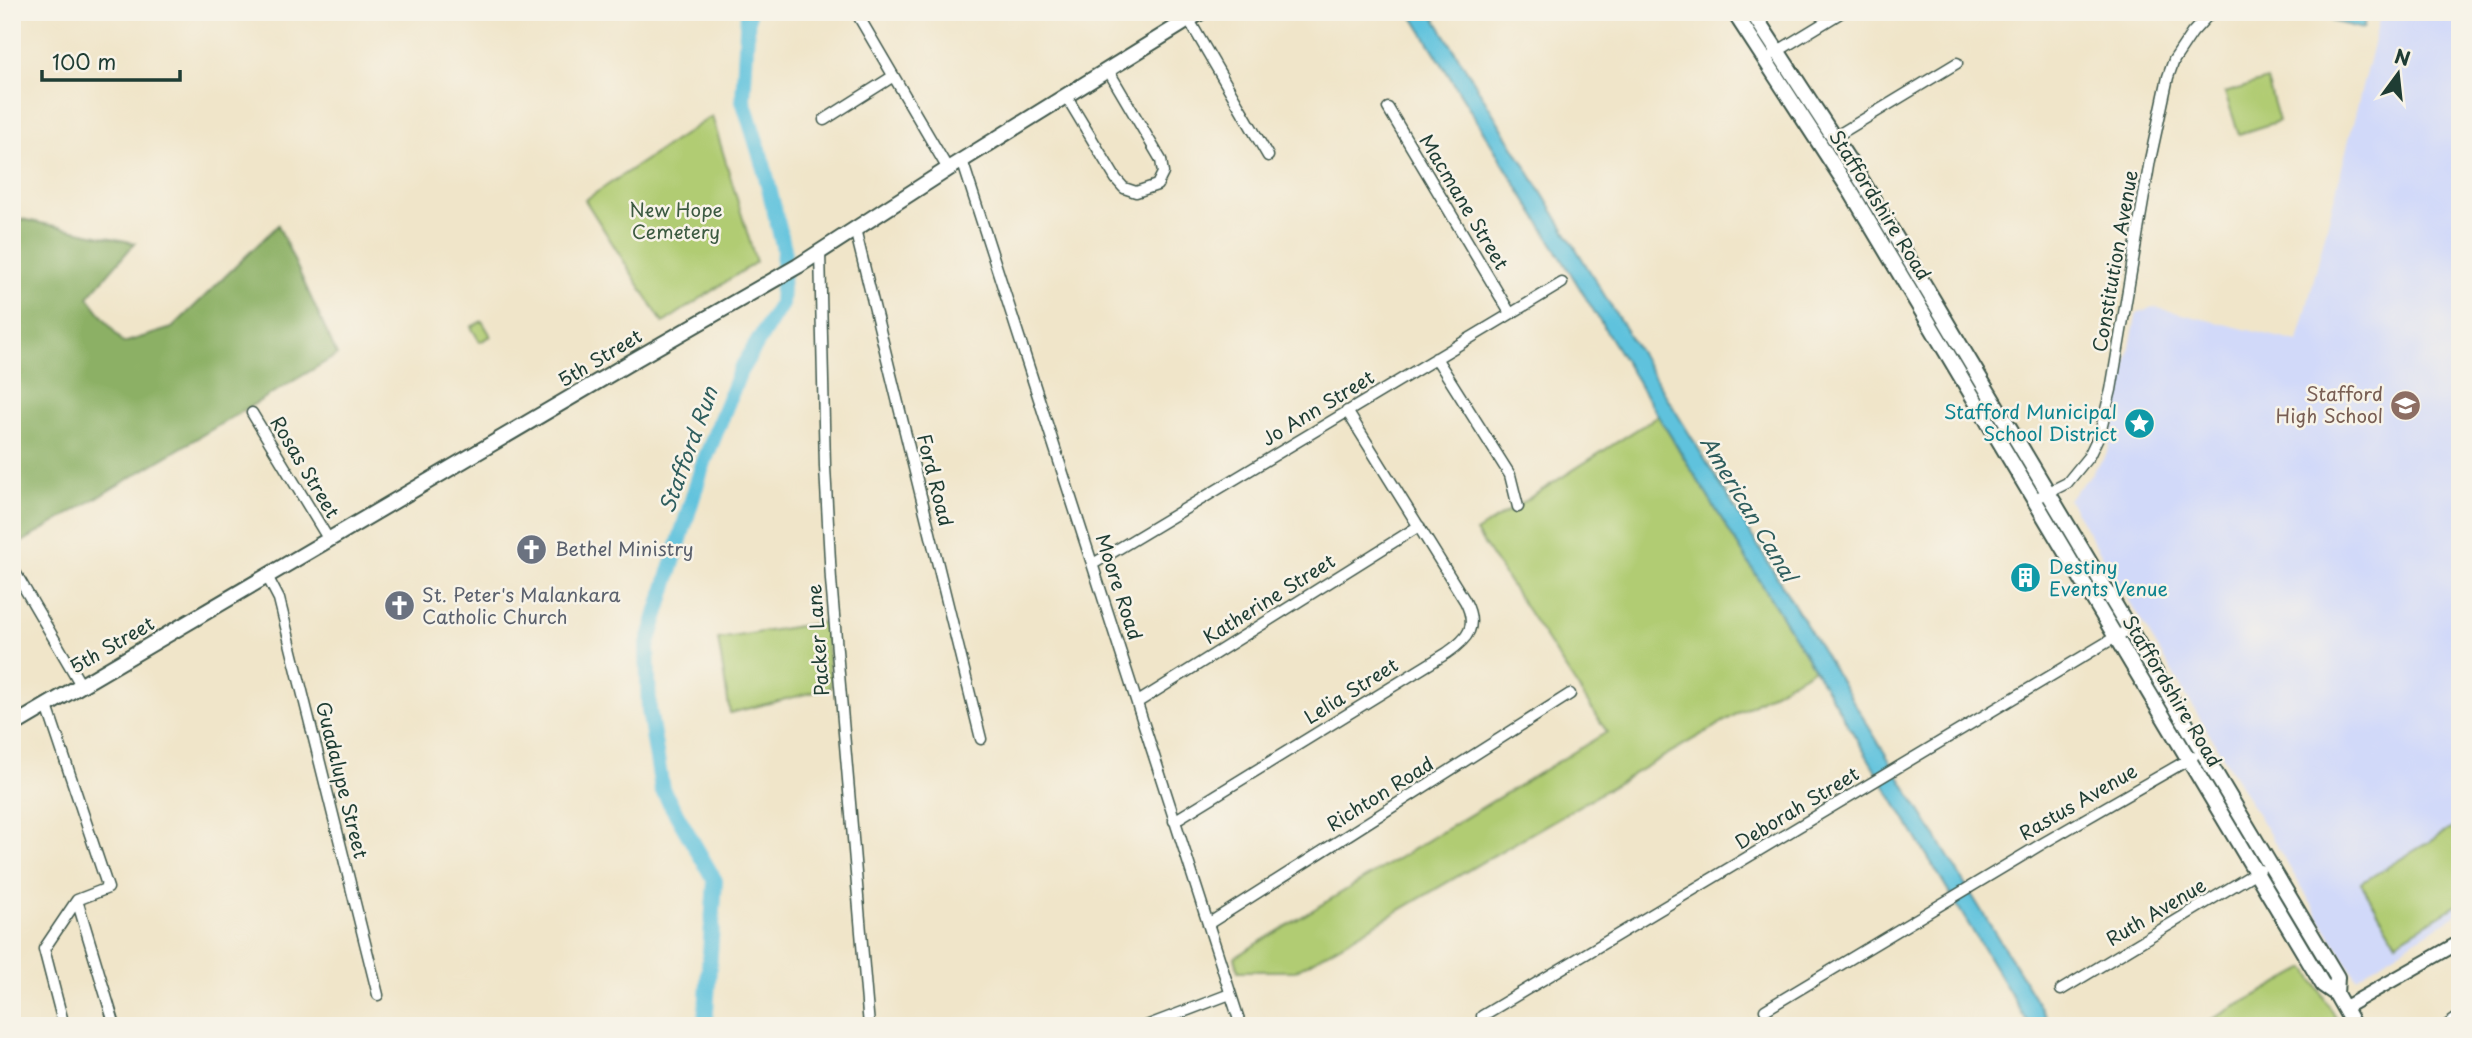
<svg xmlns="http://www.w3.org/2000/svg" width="2472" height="1038" font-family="'Playpen Sans',sans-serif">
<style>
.built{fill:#d1d9f9}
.green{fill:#b1cc73;stroke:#688454;stroke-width:2}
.forest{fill:#8cb065;stroke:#56764c;stroke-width:2}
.water{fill:#5fc2dd;stroke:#3f8088;stroke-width:2}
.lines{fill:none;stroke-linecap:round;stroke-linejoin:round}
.river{stroke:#5fc2dd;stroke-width:16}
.minor-casing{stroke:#3e564a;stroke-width:13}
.tertiary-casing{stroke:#3e564a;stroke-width:16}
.secondary-casing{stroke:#3e564a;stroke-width:18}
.minor{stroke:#fff;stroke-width:10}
.tertiary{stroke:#fff;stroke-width:12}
.secondary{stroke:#fff;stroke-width:14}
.labels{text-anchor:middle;stroke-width:5;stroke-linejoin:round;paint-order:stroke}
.street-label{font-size:19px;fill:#1f3d34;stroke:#f7f3e8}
.park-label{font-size:19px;fill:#3c5a41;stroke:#f7f3e8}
.education-label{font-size:19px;fill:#785e54;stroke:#f7f3e8;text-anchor:end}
.culture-label{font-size:19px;fill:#0d838f;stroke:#f7f3e8;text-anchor:end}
.worship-label{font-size:19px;fill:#5b616d;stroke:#f7f3e8;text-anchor:start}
.water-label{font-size:21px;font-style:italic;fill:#2f5e5e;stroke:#f7f3e8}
</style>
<rect width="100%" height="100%" fill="#f7f3e8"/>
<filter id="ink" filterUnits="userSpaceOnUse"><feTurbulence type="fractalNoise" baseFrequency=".0143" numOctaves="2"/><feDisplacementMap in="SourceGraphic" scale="14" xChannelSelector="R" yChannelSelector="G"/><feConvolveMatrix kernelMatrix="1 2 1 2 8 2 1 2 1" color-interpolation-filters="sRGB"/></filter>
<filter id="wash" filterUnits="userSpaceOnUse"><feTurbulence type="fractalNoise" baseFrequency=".00686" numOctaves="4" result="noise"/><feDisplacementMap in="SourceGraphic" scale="28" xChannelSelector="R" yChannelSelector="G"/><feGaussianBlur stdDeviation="1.57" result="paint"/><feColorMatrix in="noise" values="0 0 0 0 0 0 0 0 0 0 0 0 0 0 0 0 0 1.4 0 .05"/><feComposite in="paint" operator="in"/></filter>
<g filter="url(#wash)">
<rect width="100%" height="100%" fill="#f0e5c9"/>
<path class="built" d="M 2381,12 L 2460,12 L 2460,912 L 2356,978 L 2068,499 L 2088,478 L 2108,452 L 2137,313 L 2153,307 L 2298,342 Z"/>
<path class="green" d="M 2267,80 L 2279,121 L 2239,134 L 2225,93 Z
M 712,116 L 756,262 L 663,323 L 585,200 Z
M 482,321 L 491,336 L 480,342 L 471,327 Z
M 1658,416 L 1814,669 L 1295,971 L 1238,971 L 1235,957 L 1607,732 L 1476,532 Z
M 825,622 L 831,688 L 730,713 L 718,639 Z
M 2460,823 L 2460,903 L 2396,942 L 2361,883 Z
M 2306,968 L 2341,1026 L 2200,1026 Z"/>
<path class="forest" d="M 12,217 L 135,243 L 88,297 L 123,343 L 172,328 L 278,225 L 337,355 L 12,548 Z"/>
<path class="water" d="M 1410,12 L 1431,12 L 2052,1026 L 2030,1026 L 1827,690 Z
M 2334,12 L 2367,12 L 2363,29 L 2332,21 Z"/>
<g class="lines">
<path class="river" d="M 705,1026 L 715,881 L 662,789 L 649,710 L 647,647 L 702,467 L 740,371 L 781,304 L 784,249 L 763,164 L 743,100 L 748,12"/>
</g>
</g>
<g filter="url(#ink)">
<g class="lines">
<defs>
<path id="minor" d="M 856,12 L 948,169
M 1530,14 L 1533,12
M 1189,20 L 1268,156
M 1773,54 L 1842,12
M 1066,96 L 1116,179 L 1124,188 L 1136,192 L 1157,185 L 1163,173 L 1161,160 L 1108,70
M 1388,108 L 1510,313
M 824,120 L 892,77
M 1833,138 L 1957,63
M 962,160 L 1241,1026
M 855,229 L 981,739
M 820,251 L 825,467 L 831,580 L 869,1026
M 1436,358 L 1510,475 L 1518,507
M 252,413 L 329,540
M 2035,499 L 2067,483 L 2089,456 L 2100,433 L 2111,390 L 2150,160 L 2168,77 L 2174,60 L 2192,33 L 2211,12
M 1093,564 L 1562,283
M 12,567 L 81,685
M 267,576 L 279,599 L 378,995
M 1138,702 L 1419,526
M 47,706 L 108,888 L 77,900 L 44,949 L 64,1026
M 1174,821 L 1447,653 C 1469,638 1478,626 1465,601 L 1347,411
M 77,900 L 115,1026
M 1208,924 L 1570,694
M 2061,990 L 2260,870
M 1765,1010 L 2040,845 L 2193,757
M 1482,1016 L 2129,629
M 1146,1026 L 1230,994
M 2446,1026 L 2460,1016"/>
<path id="tertiary" d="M 2344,1008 L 2460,942"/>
<path id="secondary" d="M 1734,12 L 1851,192 L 2323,985 L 2336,994 L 2354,1026
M 1752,12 L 1864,184 L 2337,977 L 2336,994
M 12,726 L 636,359 L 798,266 L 948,169 L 1201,12"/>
</defs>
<use href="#minor" class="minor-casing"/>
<use href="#tertiary" class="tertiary-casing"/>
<use href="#secondary" class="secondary-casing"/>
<use href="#minor" class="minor"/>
<use href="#tertiary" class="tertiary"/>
<use href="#secondary" class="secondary"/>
</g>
</g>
<defs>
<symbol id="school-disc" viewBox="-11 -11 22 22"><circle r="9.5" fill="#8d6e63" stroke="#f7f3e8"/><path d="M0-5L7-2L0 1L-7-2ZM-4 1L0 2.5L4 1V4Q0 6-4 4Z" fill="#fff"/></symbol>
<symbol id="sight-disc" viewBox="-11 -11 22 22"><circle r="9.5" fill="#0f9aa8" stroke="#f7f3e8"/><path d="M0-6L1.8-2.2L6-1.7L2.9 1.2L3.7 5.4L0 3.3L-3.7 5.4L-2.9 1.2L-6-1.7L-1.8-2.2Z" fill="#fff"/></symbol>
<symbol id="church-disc" viewBox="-11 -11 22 22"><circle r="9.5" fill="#6b7280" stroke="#f7f3e8"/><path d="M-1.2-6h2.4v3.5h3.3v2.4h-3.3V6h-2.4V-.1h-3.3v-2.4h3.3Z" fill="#fff"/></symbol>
<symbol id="building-disc" viewBox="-11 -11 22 22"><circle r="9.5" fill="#0f9aa8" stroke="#f7f3e8"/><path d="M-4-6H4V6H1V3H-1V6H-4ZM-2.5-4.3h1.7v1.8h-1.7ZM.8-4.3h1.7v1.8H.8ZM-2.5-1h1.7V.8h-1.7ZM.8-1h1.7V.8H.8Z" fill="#fff"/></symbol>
</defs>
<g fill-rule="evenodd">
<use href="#school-disc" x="2388" y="388" width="35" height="35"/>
<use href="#sight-disc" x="2122" y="406" width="35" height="35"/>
<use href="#church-disc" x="514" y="532" width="35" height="35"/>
<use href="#building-disc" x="2008" y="560" width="35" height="35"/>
<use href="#church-disc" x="382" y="588" width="35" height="35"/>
</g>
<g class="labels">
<g class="street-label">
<text transform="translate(1464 202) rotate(59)" y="7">Macmane Street</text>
<text transform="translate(1880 205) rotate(58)" y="7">Staffordshire Road</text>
<text transform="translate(2115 261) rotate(-80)" y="7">Constitution Avenue</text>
<text transform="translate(600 358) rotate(-31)" y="7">5th Street</text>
<text transform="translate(1318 408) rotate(-31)" y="7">Jo Ann Street</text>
<text transform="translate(305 467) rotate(59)" y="7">Rosas Street</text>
<text transform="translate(935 480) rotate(76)" y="7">Ford Road</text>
<text transform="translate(1119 587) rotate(72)" y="7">Moore Road</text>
<text transform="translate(1269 599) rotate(-32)" y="7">Katherine Street</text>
<text transform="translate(818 640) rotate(-94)" y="7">Packer Lane</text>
<text transform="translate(112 645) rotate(-30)" y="7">5th Street</text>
<text transform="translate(1351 691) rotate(-32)" y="7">Lelia Street</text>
<text transform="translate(2172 691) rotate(59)" y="7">Staffordshire Road</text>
<text transform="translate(342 780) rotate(76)" y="7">Guadalupe Street</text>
<text transform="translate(1380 794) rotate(-32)" y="7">Richton Road</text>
<text transform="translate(2078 802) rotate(-30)" y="7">Rastus Avenue</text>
<text transform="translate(1797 808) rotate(-31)" y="7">Deborah Street</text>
<text transform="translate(2156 912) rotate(-31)" y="7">Ruth Avenue</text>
</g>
<g class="park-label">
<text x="676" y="217">New Hope<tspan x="676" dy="22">Cemetery</tspan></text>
</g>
<g class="education-label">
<text x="2383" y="401">Stafford<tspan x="2383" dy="22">High School</tspan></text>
</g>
<g class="culture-label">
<text x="2117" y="419">Stafford Municipal<tspan x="2117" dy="22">School District</tspan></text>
<text x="2049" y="574" text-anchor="start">Destiny<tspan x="2049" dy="22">Events Venue</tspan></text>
</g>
<g class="worship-label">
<text x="555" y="556">Bethel Ministry</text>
<text x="422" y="602">St. Peter's Malankara<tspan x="422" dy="22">Catholic Church</tspan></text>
</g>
<g class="water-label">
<text transform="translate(689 450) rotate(-70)" y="7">Stafford Run</text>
<text transform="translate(1748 509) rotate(59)" y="7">American Canal</text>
</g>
</g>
<rect width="2472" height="1038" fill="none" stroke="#f7f3e8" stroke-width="42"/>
<g transform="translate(2398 74) rotate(15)" stroke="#f7f3e8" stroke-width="5" paint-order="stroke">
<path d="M0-5L12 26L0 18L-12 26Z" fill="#1f3d34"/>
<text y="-10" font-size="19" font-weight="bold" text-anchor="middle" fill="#1f3d34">N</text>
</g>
<path d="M42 70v10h138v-10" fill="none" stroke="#1f3d34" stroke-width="3.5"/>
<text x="52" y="70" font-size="21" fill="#1f3d34" stroke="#f7f3e8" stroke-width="5" paint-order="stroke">100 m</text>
</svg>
